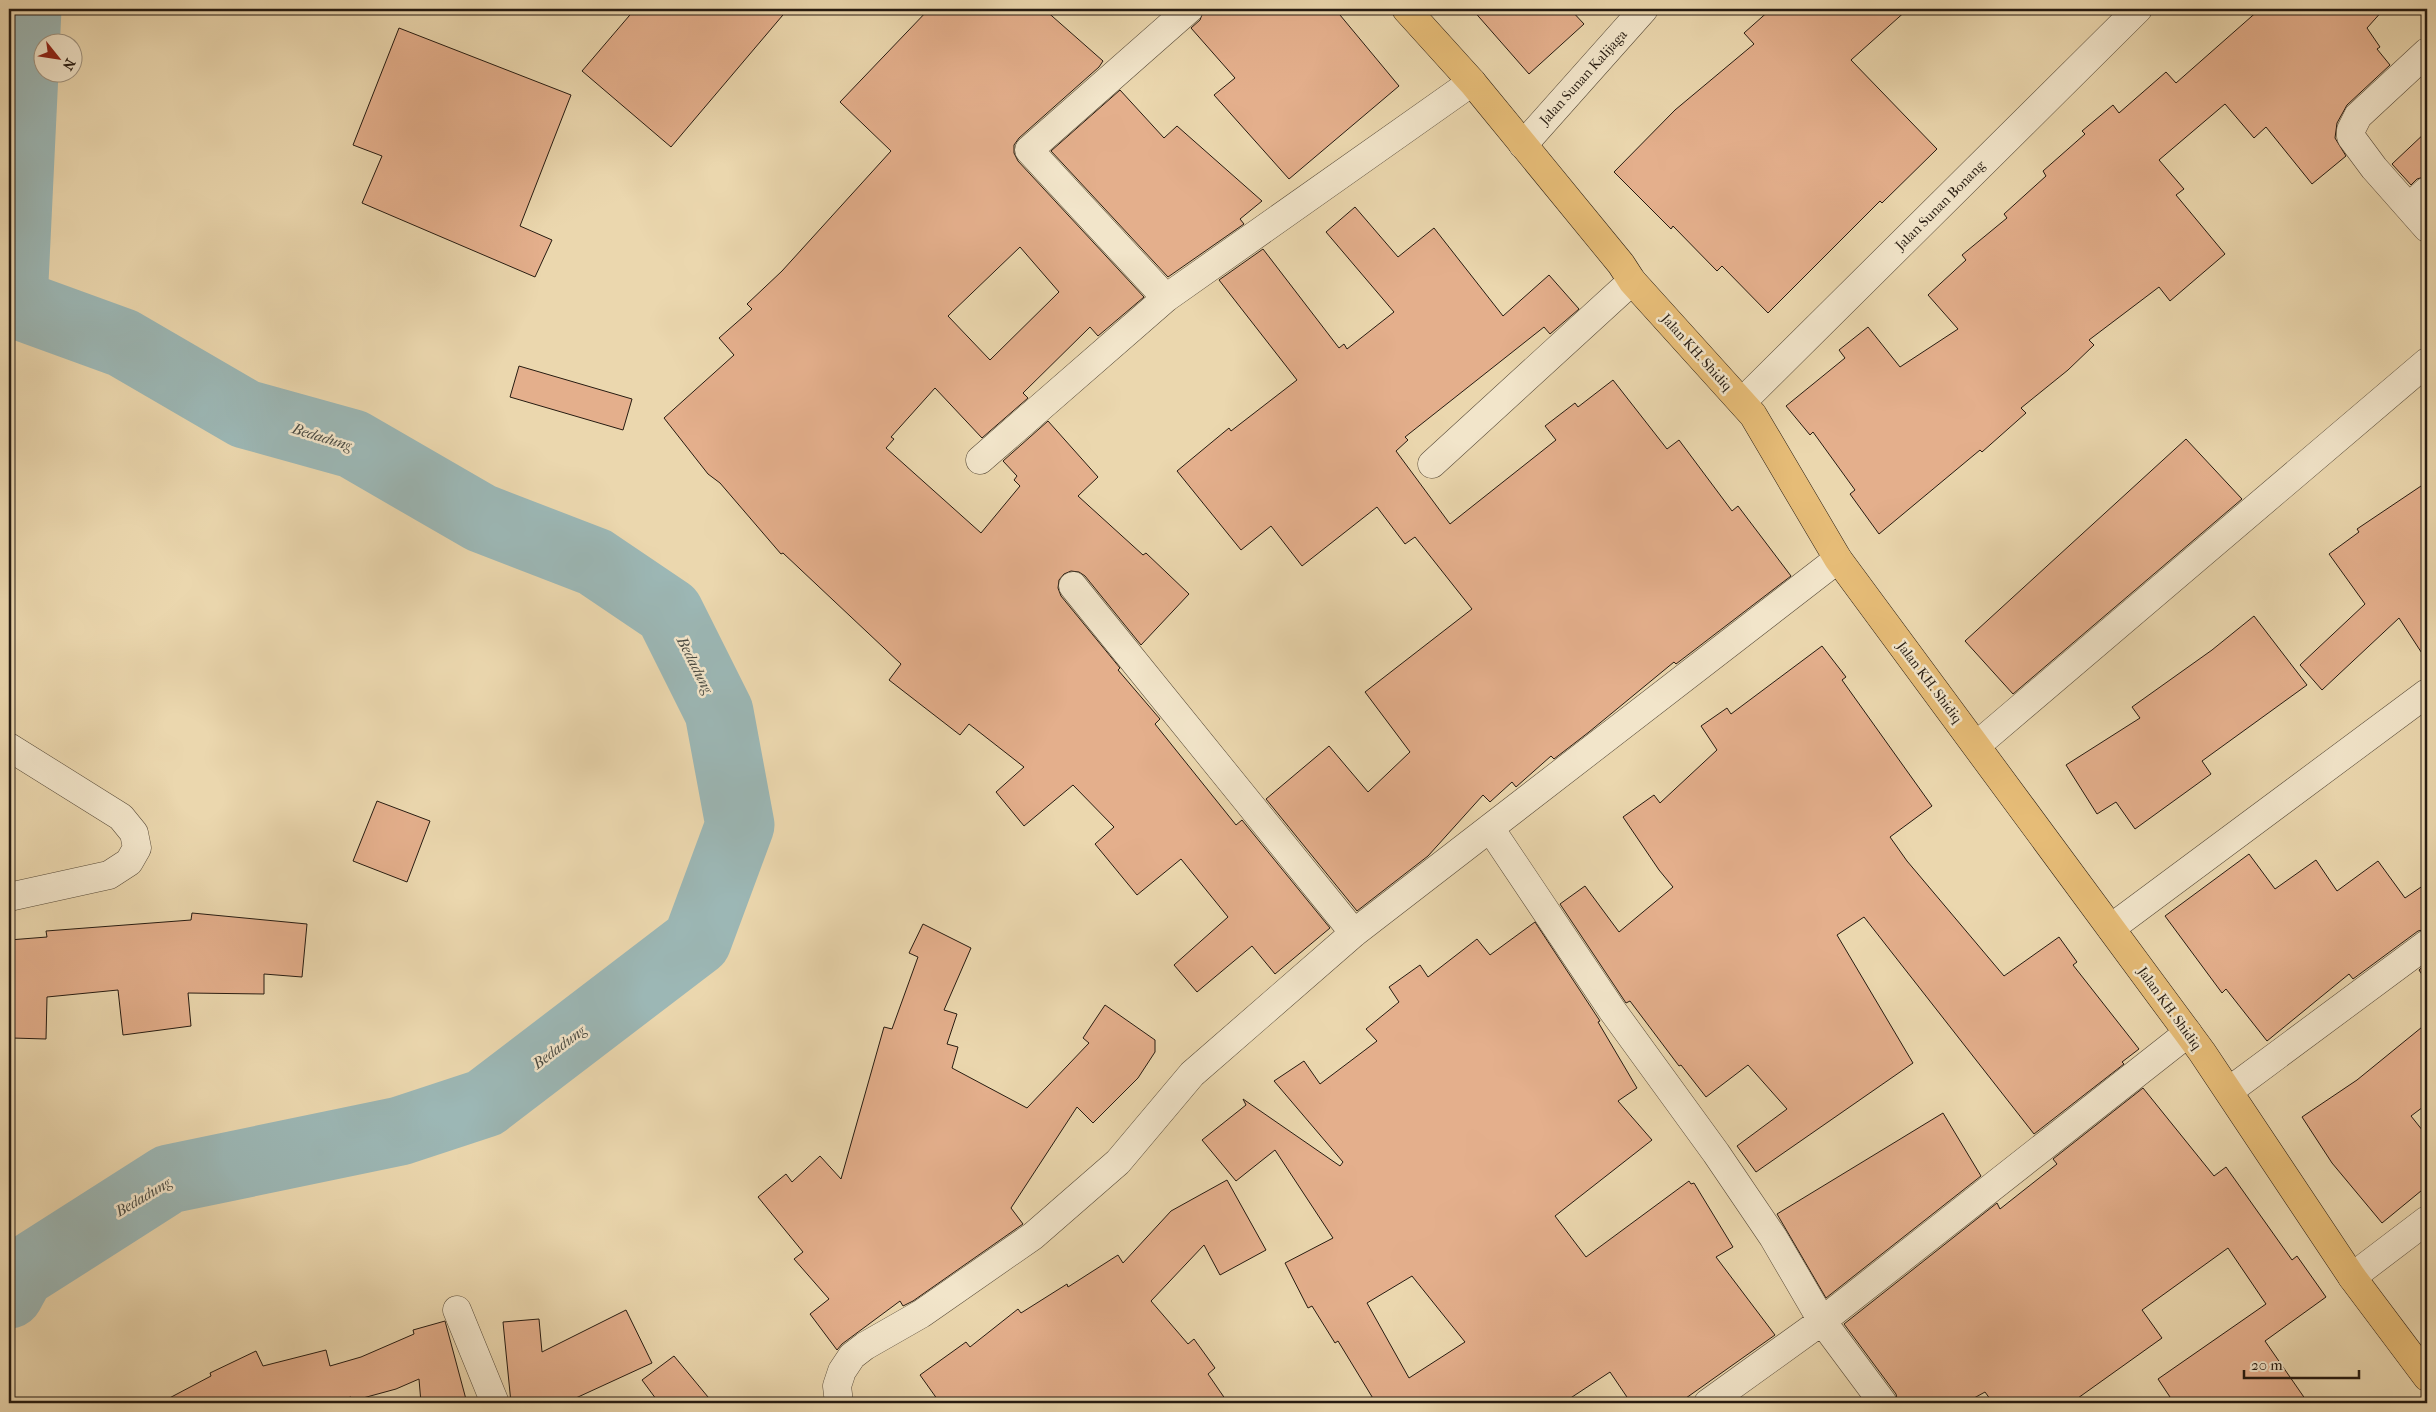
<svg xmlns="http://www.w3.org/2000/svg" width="2436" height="1412" font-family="'IM FELL French Canon',serif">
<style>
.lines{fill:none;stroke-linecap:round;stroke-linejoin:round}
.river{stroke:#9cb7b5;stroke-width:69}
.building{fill:#e4af8c;stroke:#261b11;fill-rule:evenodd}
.minor-casing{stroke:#574a38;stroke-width:29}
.major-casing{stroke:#261b11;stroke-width:29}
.minor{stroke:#f2e5ca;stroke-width:28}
.major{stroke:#e6bc77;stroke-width:28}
.labels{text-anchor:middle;stroke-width:5;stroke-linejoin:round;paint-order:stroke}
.street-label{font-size:14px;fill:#261b11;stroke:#f2e5ca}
.water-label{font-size:15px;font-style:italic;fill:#494a42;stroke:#f2e5ca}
</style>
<rect width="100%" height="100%" fill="#ebd7ae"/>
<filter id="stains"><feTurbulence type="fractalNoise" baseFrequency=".004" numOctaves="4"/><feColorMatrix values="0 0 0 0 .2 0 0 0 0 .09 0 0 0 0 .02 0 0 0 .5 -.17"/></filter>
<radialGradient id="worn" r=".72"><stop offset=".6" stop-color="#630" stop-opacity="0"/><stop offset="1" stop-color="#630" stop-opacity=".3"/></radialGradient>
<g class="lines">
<path class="river" d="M 9,1294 L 20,1274 L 169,1179 L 400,1131 L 485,1103 L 697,941 L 740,825 L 719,712 L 669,612 L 595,562 L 481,518 L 353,444 L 245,414 L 123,343 L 13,303 L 27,9"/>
</g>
<path class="building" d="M 635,9 L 788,9 L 671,147 L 582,71 Z
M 929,9 L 1044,9 L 1103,61 L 1099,67 L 1019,138 L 1014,145 L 1014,153 L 1018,161 L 1144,297 L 1098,336 L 1090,327 L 1023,393 L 1028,398 L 982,438 L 935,388 L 891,437 L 894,439 L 886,448 L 981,533 L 1020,486 L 1014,480 L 1017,476 L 1003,461 L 1048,421 L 1098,477 L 1078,496 L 1143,555 L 1146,553 L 1189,594 L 1141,645 L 1085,576 L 1079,572 L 1071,571 L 1064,574 L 1059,580 L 1058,588 L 1061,596 L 1120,668 L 1118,670 L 1160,719 L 1155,724 L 1236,825 L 1242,820 L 1330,928 L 1275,974 L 1252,946 L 1197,992 L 1174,965 L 1228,917 L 1181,859 L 1137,895 L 1095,844 L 1114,827 L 1073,785 L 1024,826 L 996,792 L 1024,767 L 969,724 L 960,735 L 889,680 L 901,664 L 783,553 L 781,554 L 720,483 L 708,474 L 664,418 L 734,355 L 719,338 L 752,309 L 747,304 L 782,271 L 891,151 L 840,102 ZM 1020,247 L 1059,292 L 990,360 L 948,316 Z
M 1204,9 L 1335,9 L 1399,86 L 1289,179 L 1214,95 L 1235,78 L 1191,28 L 1200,20 Z
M 1472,9 L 1570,9 L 1584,24 L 1529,74 Z
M 1771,9 L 1908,9 L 1851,60 L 1937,149 L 1882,203 L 1880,201 L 1768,313 L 1722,266 L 1717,271 L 1673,226 L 1671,229 L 1614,172 L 1675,110 L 1754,44 L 1744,33 Z
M 2260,9 L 2384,9 L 2367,28 L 2380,47 L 2377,49 L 2390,65 L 2347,105 L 2337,123 L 2335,138 L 2346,156 L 2312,184 L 2266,127 L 2254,138 L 2225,104 L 2159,160 L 2184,189 L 2176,195 L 2225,254 L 2170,301 L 2159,287 L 2089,340 L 2094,345 L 2068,370 L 2021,408 L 2026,413 L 1982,452 L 1980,450 L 1879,534 L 1850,494 L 1855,490 L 1813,432 L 1810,435 L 1786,406 L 1845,358 L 1839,350 L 1868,327 L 1900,367 L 1958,329 L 1928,295 L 1966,260 L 1962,255 L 2007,218 L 2004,214 L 2046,176 L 2043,171 L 2085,134 L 2082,131 L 2113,105 L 2119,113 L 2166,72 L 2176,83 Z
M 399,28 L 571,95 L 520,226 L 552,240 L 535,277 L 362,203 L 382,156 L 353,145 Z
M 1120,90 L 1164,138 L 1177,126 L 1262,201 L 1240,219 L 1244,224 L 1168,277 L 1051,151 Z
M 2427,131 L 2427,176 L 2417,179 L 2411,185 L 2392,164 Z
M 1355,207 L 1398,257 L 1434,228 L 1503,316 L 1549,275 L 1579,309 L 1550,334 L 1544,327 L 1405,437 L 1408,440 L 1396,451 L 1450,524 L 1556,440 L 1545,426 L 1575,403 L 1578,407 L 1613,380 L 1667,449 L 1679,440 L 1732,511 L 1738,506 L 1791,576 L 1676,664 L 1674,662 L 1589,732 L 1554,759 L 1551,756 L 1516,787 L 1512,782 L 1490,802 L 1483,795 L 1428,856 L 1357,911 L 1266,799 L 1329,746 L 1368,792 L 1410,752 L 1365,692 L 1472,609 L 1415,537 L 1405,544 L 1377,507 L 1302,566 L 1271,526 L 1241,550 L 1177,471 L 1229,428 L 1231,431 L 1297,380 L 1219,280 L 1263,249 L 1339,348 L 1344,344 L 1347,349 L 1394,312 L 1326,232 Z
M 519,366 L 632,399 L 623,430 L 510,397 Z
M 2186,439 L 2242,499 L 2013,694 L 1965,641 Z
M 2427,482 L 2427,661 L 2399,618 L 2322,690 L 2300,665 L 2365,604 L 2329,554 L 2359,532 L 2357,529 Z
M 2254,616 L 2307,685 L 2202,761 L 2211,774 L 2135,829 L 2116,802 L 2097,814 L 2066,765 L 2140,718 L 2132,707 L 2212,650 Z
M 1822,646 L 1846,677 L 1842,680 L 1932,806 L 1890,837 L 1907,861 L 2004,976 L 2059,937 L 2077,962 L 2073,965 L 2139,1049 L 2122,1062 L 2124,1064 L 2034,1134 L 1864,917 L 1837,935 L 1913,1063 L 1756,1172 L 1737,1146 L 1787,1109 L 1748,1065 L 1706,1097 L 1681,1065 L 1679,1066 L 1630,1001 L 1626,1003 L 1560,904 L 1585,886 L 1619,932 L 1673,887 L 1659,870 L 1623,817 L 1654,795 L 1660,803 L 1717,750 L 1701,726 L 1727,708 L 1731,714 Z
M 377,801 L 430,821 L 407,882 L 353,861 Z
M 2249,854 L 2275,889 L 2316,860 L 2337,891 L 2378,861 L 2405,898 L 2427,883 L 2427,929 L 2418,931 L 2353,979 L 2349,974 L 2267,1041 L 2226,989 L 2222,993 L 2165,916 Z
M 192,913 L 307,924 L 302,977 L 264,974 L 264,994 L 188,993 L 191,1026 L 123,1035 L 118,990 L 47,997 L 46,1039 L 12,1038 L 12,996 L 9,996 L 9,940 L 47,937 L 46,931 L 191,920 Z
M 1535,922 L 1600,1021 L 1598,1022 L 1637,1088 L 1618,1101 L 1652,1140 L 1555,1216 L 1586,1257 L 1689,1181 L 1691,1184 L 1694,1183 L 1733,1247 L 1716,1257 L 1775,1335 L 1679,1403 L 1631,1403 L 1610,1372 L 1563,1403 L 1369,1403 L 1374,1400 L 1338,1341 L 1335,1343 L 1312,1306 L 1308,1308 L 1285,1263 L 1333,1238 L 1275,1150 L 1236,1181 L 1202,1140 L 1246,1105 L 1243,1099 L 1340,1166 L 1343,1162 L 1274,1081 L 1304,1061 L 1320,1084 L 1377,1041 L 1366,1029 L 1399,1002 L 1389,987 L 1420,965 L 1428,977 L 1477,939 L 1490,955 ZM 1412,1276 L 1465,1342 L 1409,1378 L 1367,1303 Z
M 923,924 L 971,948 L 944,1010 L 957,1014 L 947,1044 L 958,1047 L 952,1068 L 1027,1108 L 1089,1043 L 1083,1038 L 1105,1005 L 1155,1040 L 1155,1052 L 1138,1078 L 1093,1123 L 1077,1107 L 1011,1208 L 1023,1224 L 913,1301 L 903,1306 L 900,1301 L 842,1344 L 837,1350 L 810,1314 L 829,1299 L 794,1259 L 803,1252 L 758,1197 L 786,1174 L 792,1182 L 820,1156 L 841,1179 L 884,1027 L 892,1029 L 918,957 L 909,953 Z
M 2427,963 L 2427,982 L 2419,970 Z
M 2427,1023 L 2427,1104 L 2411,1116 L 2427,1136 L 2427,1186 L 2382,1223 L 2332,1163 L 2302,1117 L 2357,1080 Z
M 2143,1088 L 2214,1176 L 2226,1167 L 2292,1260 L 2297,1256 L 2326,1297 L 2265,1341 L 2308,1403 L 2174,1403 L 2158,1379 L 2266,1304 L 2228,1248 L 2142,1310 L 2162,1338 L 2071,1403 L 1993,1403 L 1985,1392 L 1965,1403 L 1898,1403 L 1896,1394 L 1844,1324 L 1997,1203 L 2000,1209 L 2057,1164 L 2053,1159 Z
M 1943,1113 L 1981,1176 L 1826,1298 L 1777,1214 Z
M 1227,1180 L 1266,1250 L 1220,1275 L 1204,1245 L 1151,1301 L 1188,1344 L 1194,1339 L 1215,1368 L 1208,1374 L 1228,1403 L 940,1403 L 920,1375 L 966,1342 L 970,1347 L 1018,1309 L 1021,1313 L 1067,1284 L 1068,1287 L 1118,1255 L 1123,1263 L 1171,1211 Z
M 626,1310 L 652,1363 L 565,1403 L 511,1403 L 503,1322 L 539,1319 L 542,1352 Z
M 445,1321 L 467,1403 L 421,1403 L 419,1379 L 396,1389 L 352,1401 L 351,1397 L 326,1403 L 160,1403 L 211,1376 L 210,1373 L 256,1351 L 263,1366 L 326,1350 L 330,1366 L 361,1357 L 414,1334 L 413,1330 Z
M 674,1356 L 713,1403 L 659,1403 L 642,1380 Z"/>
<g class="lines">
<defs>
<path id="minor" d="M 2427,52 L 2358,116 L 2351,130 L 2351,137 L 2374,168 L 2427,228
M 1523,145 L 1644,9
M 2409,207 L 2427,191
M 1166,298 L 1029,150 L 1189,9
M 1742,402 L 2138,9
M 980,460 L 1166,298 L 1472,82
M 1432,464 L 1632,281
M 1073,586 L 1354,933
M 1977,745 L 2427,362
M 9,747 L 121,817 L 134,833 L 137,848 L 129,862 L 109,875 L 9,897
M 1490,828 L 1612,1010 L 1716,1153 L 1773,1237 L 1822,1321 L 1883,1403
M 2111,928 L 2427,693
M 2229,1091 L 2427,944
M 2352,1277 L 2427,1220
M 457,1310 L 495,1403
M 839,1403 L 837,1386 L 842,1371 L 852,1356 L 865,1346 L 921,1314 L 1033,1236 L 1118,1162 L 1192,1074 L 1354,933 L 1838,559
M 1708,1403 L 1822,1321 L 2188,1033"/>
<path id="major" d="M 1406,9 L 1472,82 L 1621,264 L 1632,281 L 1753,415 L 1838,559 L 2202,1052 L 2352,1277 L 2427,1377"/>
</defs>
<use href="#minor" class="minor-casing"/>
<use href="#major" class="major-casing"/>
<use href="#minor" class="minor"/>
<use href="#major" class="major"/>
</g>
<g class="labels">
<g class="street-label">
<text transform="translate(1583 77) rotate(-48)" y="5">Jalan Sunan Kalijaga</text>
<text transform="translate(1940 205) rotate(-45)" y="5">Jalan Sunan Bonang</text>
<text transform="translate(1697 352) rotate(48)" y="5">Jalan KH. Shidiq</text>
<text transform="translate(1930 682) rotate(53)" y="5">Jalan KH. Shidiq</text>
<text transform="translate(2170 1008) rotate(54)" y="5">Jalan KH. Shidiq</text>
</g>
<g class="water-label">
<text transform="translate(322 437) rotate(17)" y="5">Bedadung</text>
<text transform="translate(695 665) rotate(63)" y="5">Bedadung</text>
<text transform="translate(559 1047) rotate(-37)" y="5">Bedadung</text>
<text transform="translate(143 1197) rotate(-31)" y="5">Bedadung</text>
</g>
</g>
<rect width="2436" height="1412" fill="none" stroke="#ebd7ae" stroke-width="30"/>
<rect x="10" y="10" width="2416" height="1392" fill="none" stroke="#261b11" stroke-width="2.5"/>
<rect x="15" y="15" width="2406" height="1382" fill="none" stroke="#261b11"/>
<g transform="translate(58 58) rotate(120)"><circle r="24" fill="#f2e5ca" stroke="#a09480"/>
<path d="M0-4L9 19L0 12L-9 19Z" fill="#8f2418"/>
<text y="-8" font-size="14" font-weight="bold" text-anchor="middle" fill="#261b11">N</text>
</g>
<path d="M2244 1370v8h115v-8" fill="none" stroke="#261b11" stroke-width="2.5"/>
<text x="2251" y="1370" font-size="15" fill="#261b11" stroke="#f2e5ca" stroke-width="4" paint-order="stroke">20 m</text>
<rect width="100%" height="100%" filter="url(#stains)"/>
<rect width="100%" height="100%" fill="url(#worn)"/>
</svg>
